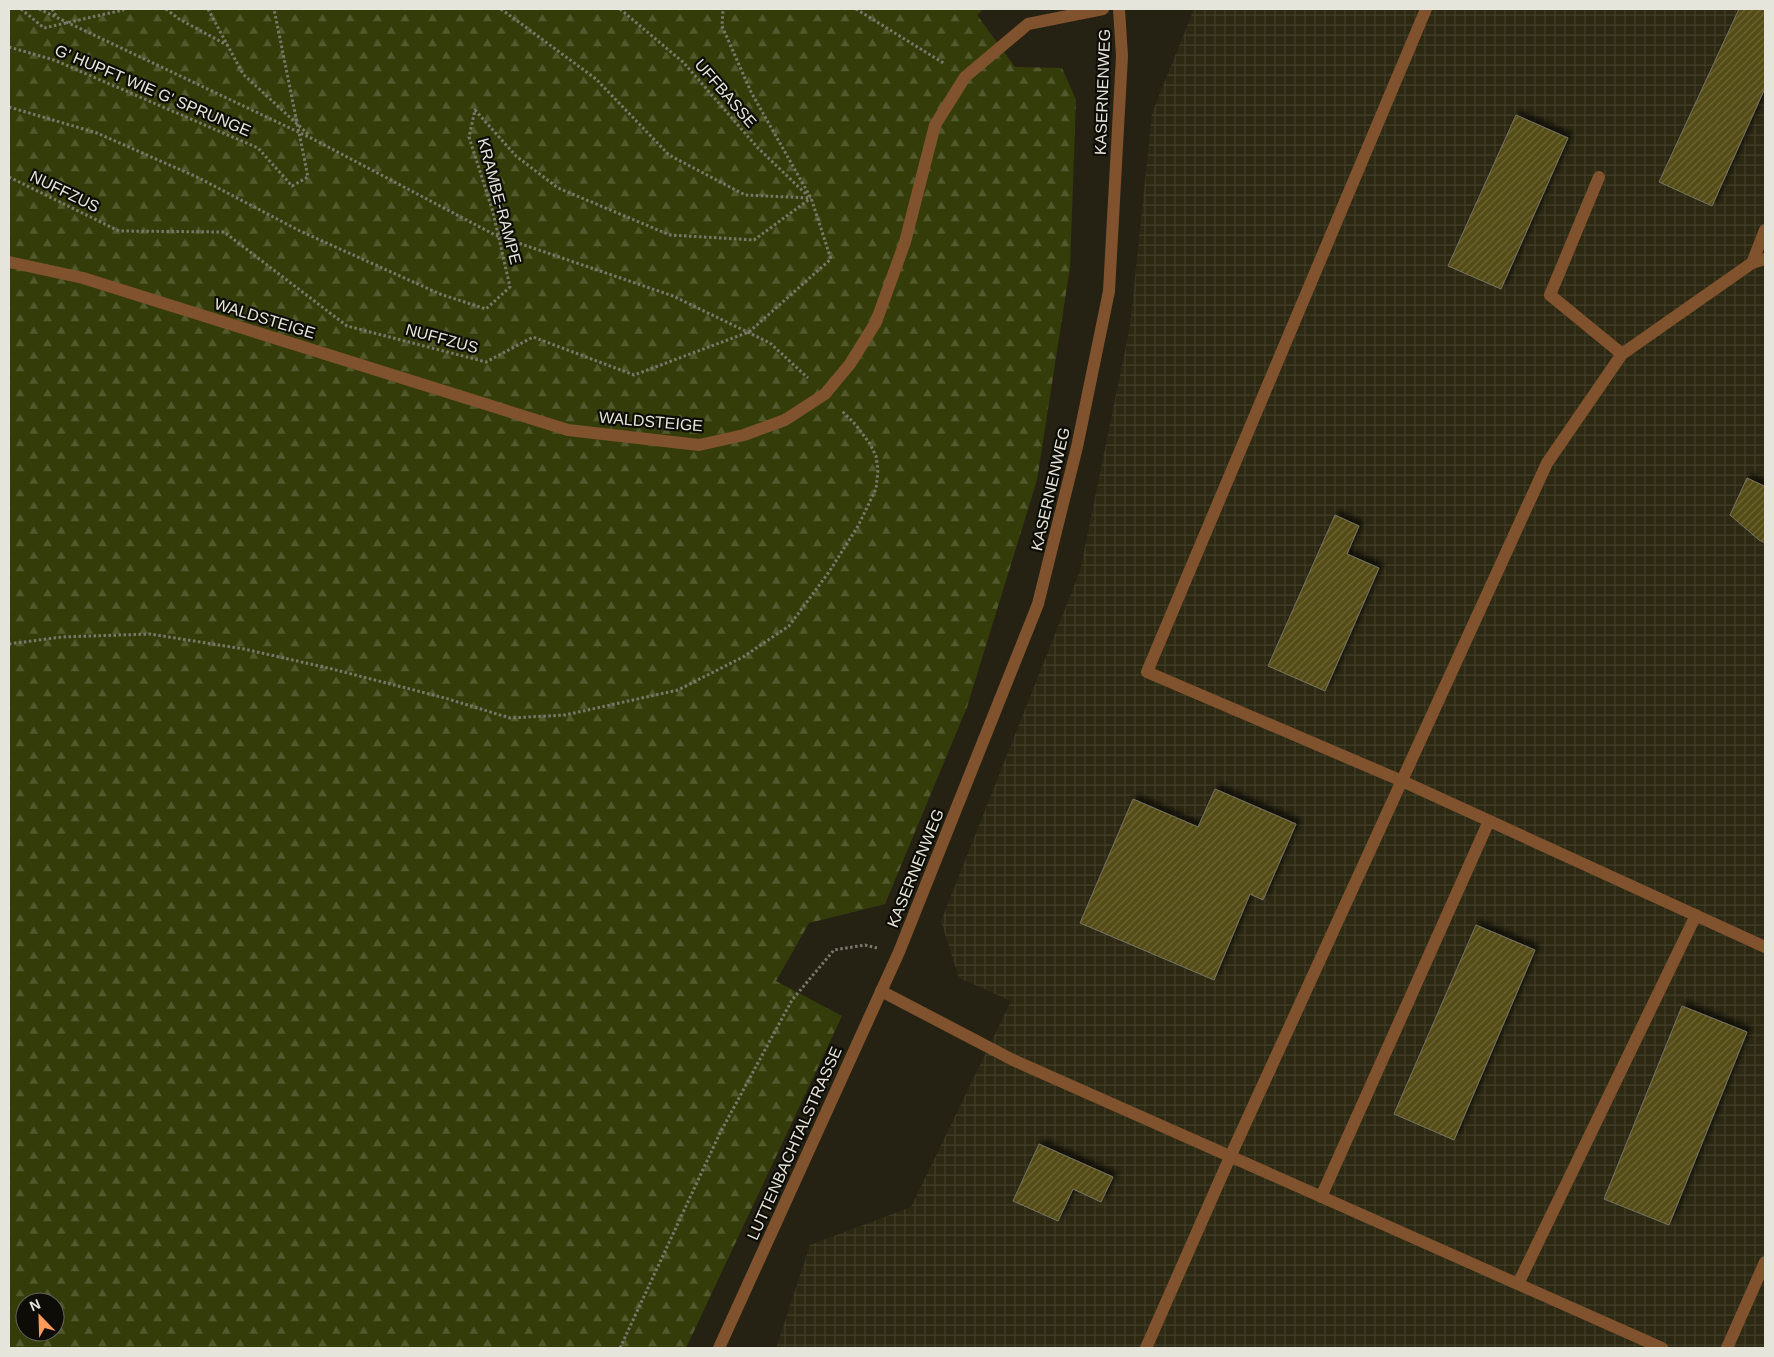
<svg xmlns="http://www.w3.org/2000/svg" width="1774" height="1357" font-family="Helvetica,sans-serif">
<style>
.industrial{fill:url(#industrial-grid)}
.forest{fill:url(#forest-firs);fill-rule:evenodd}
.building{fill:url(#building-hatch);stroke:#777462;filter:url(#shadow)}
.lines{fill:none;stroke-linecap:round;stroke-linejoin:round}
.path{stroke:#7a786b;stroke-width:3;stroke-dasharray:2.5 2.5;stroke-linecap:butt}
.service{stroke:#81522e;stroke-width:12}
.tertiary{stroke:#81522e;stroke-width:12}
.labels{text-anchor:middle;stroke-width:4.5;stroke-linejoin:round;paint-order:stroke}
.street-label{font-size:16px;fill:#e6e5db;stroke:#0d0c06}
</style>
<defs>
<pattern id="industrial-grid" width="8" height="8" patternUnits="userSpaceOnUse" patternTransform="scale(1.25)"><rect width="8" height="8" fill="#2c2812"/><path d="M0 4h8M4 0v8" fill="none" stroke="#403d29"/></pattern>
<pattern id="forest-firs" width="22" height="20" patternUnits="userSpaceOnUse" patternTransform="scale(1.25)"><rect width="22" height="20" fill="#343d0a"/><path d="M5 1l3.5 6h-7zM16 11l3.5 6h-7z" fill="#51592d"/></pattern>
<pattern id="building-hatch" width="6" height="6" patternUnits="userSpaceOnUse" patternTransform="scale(1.25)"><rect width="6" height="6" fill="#554c17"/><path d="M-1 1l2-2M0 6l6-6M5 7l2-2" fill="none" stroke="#6d6638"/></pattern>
<filter id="shadow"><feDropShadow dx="4.5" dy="-4.5" stdDeviation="2.5" flood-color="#0009"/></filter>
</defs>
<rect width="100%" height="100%" fill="#252213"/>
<path class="industrial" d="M 1194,9 L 1765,9 L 1765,1348 L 776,1348 L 810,1245 L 911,1207 L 1011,1001 L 959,978 L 941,921 L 1080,571 L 1130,326 L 1152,113 Z"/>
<path class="forest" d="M 9,9 L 983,9 L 977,15 L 1015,67 L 1062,68 L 1076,100 L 1070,267 L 1037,480 L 967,707 L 885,904 L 809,923 L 776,981 L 842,1016 L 686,1348 L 9,1348 ZM 25,1302 L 55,1302 L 55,1332 L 25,1332 Z"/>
<path class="building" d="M 1739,9 L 1765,9 L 1765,88 L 1712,206 L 1659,182 Z
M 1516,115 L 1568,138 L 1501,289 L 1448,266 Z
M 1747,478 L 1764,486 L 1765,483 L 1765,543 L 1759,540 L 1730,515 Z
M 1335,515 L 1359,526 L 1347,554 L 1379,568 L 1325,691 L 1268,666 Z
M 1215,789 L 1296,824 L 1263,900 L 1250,894 L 1214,980 L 1080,923 L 1133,799 L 1198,827 Z
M 1476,925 L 1535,950 L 1454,1140 L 1394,1114 Z
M 1682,1006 L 1747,1032 L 1669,1225 L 1604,1199 Z
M 1039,1144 L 1113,1177 L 1101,1202 L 1073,1189 L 1058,1221 L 1013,1201 Z"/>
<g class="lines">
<path class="path" d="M 21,9 L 44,28 L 123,10 L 123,9
M 39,9 L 313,139 L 495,235 L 673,296 L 770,343 L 808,378
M 52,9 L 56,16
M 166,9 L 179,19 L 227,45
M 208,9 L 243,74 L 309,135
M 501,9 L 596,79 L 669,155 L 745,195 L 810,198
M 620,9 L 684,63 L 757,147 L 808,196
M 856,9 L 945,64
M 9,47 L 54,60 L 258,148 L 292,186 L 308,177 L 274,9
M 9,107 L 97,133 L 199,178 L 300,231 L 440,294 L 486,309 L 510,287 L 493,212 L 469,137 L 475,110 L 516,156 L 558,188 L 670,235 L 754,240 L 811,198
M 9,177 L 119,231 L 224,232 L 347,326 L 486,362 L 533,337 L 634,375 L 749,332 L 831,259 L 811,198 L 751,92 L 722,26 L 723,9
M 9,644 L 62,637 L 150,634 L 244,649 L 328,668 L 445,698 L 510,718 L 565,715 L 678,690 L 743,657 L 789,626 L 829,572 L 858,526 L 876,489 L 878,470 L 876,456 L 870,444 L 856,425 L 841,410
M 620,1348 L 720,1133 L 792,1000 L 834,950 L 865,945 L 877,948"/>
<path class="service" d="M 1426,9 L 1147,672 L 1402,781 L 1765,947
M 1599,177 L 1550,295 L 1622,354
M 1752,263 L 1765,230
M 881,991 L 1013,1060 L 1662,1348
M 1321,1197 L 1489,821
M 1518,1284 L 1696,915
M 1146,1348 L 1230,1157 L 1547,463 L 1622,354 L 1752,263 L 1765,259
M 1727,1348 L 1765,1262"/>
<path class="tertiary" d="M 9,262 L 83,278 L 568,430 L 699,445 L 744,435 L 785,420 L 825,394 L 850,364 L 876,322 L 905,242 L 935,125 L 965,77 L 1028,24 L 1103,9
M 719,1348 L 899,952 L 1038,604 L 1077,447 L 1109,291 L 1122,56 L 1119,9"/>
</g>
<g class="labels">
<g class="street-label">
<text transform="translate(153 90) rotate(23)" y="6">G' HUPFT WIE G' SPRUNGE</text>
<text transform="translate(1102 92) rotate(-88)" y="6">KASERNENWEG</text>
<text transform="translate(726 93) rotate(49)" y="6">UFFBASSE</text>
<text transform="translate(65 191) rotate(26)" y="6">NUFFZUS</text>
<text transform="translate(500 201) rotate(75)" y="6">KRAMBE-RAMPE</text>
<text transform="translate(265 318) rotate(17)" y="6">WALDSTEIGE</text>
<text transform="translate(442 338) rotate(15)" y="6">NUFFZUS</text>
<text transform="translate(651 421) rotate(5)" y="6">WALDSTEIGE</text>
<text transform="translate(1050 489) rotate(-77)" y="6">KASERNENWEG</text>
<text transform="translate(915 868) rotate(-68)" y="6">KASERNENWEG</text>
<text transform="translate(794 1143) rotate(-66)" y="6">LUTTENBACHTALSTRASSE</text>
</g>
</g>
<rect width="1774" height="1357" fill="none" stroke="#e6e5db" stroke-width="20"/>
<g transform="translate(40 1317) rotate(337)"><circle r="24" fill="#0d0c06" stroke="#64635b"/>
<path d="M0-4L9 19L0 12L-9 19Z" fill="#ff9b5a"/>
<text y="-8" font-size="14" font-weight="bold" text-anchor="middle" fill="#e6e5db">N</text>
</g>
</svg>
